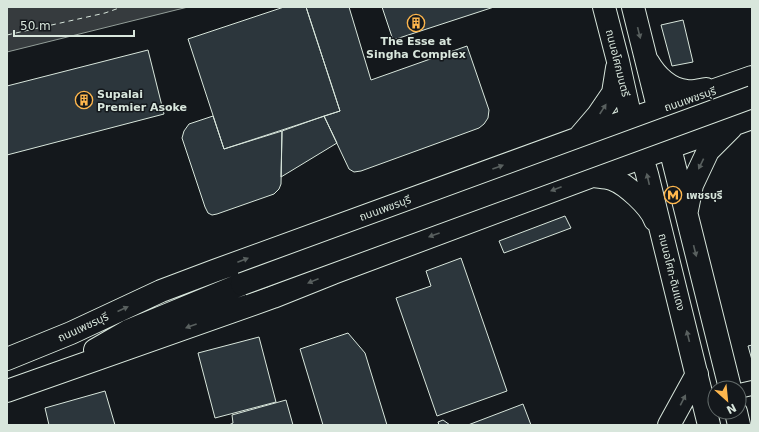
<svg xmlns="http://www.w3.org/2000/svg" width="759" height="432" font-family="'DejaVu Sans','Noto Sans Thai',sans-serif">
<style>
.water{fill:#363b3e;stroke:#939e99}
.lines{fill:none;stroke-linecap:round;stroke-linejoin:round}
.ferry{stroke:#d8e6dc;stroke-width:1;stroke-dasharray:5 4;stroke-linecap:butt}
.building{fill:#2c363c;stroke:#d8e6dc}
.minor-casing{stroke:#d8e6dc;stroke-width:16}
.primary-casing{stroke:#d8e6dc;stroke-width:24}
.minor{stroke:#14181c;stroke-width:14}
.primary{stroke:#14181c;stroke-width:22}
.primary-bridge-casing{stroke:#d8e6dc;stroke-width:24;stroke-linecap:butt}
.primary-bridge{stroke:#14181c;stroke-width:22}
.oneway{fill:#59605f}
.labels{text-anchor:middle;stroke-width:3;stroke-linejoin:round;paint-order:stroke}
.poi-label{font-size:11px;font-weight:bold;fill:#d8e6dc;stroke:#14181c;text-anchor:start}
.street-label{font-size:11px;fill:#d8e6dc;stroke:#14181c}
</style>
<rect width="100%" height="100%" fill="#14181c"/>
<path class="water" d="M 7,7 L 188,7 L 7,52 Z"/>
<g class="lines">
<path class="ferry" d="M 7,35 L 105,13 L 122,7"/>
</g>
<path class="building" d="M 284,7 L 306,7 L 340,111 L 224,149 L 188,39 Z
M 306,7 L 349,7 L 371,80 L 467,46 L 489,110 L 488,118 L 484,124 L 479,128 L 449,139 L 361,171 L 354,172 L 349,169 L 324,116 L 340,111 Z
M 382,7 L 494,7 L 393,40 Z
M 683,20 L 693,62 L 672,66 L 661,25 Z
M 148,50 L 164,114 L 7,155 L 7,86 Z
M 213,116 L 224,149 L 282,131 L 281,184 L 279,189 L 274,194 L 217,214 L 212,215 L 208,213 L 205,207 L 182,138 L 184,131 L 189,124 Z
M 324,116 L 337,143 L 281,177 L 282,131 Z
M 565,216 L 571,228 L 504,253 L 499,241 Z
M 461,258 L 507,391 L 437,416 L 396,298 L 431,286 L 426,271 Z
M 348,333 L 365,353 L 387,425 L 323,425 L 300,349 Z
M 259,337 L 276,402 L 215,418 L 198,353 Z
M 752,345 L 752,360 L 748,346 Z
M 105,391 L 115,425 L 49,425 L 45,408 Z
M 286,400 L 293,425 L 229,425 L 233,423 L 232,415 Z
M 523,404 L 531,425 L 468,425 Z
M 443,420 L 450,425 L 439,425 L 438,422 Z"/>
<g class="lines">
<defs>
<path id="minor" d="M 739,391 L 752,388"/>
<path id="primary" d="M 604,7 L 618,61 L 631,119 L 647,174 L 709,425
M 633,7 L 657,103 L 670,148 L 730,388
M 648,62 C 656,76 670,90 687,91 C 693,92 700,90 706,89
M 580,136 L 598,115 L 613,93 L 617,68
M 593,176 C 599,177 606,177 612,179 C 626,184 650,206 655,220
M 687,210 L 692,185 L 708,151 L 731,128
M 95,350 L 128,331 L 242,284
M 7,359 L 71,333 L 161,291 L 214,271 L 631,119 L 752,77
M 7,391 L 273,297 L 333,273 L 643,157 L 752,118
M 736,412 L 739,425
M 669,425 L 697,374"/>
</defs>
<use href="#minor" class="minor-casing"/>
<use href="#primary" class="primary-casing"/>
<use href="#minor" class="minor"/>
<use href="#primary" class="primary"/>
<defs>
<path id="primary-bridge" d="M 242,284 L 752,97"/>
</defs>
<use href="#primary-bridge" class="primary-bridge-casing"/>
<use href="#primary-bridge" class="primary-bridge"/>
</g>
<defs><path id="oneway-solid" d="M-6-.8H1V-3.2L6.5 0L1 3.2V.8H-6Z"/></defs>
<g class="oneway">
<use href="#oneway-solid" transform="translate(639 33) rotate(76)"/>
<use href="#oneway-solid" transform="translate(603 109) rotate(-57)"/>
<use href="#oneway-solid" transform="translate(701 164) rotate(116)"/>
<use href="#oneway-solid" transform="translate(498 167) rotate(-20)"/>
<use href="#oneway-solid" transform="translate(648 179) rotate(-103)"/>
<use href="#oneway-solid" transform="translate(556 189) rotate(159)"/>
<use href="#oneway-solid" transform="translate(434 235) rotate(160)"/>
<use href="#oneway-solid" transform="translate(695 251) rotate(76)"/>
<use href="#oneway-solid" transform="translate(243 260) rotate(-21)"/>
<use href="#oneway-solid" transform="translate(313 281) rotate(158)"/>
<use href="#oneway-solid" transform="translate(123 309) rotate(-24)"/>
<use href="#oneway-solid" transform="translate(191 326) rotate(160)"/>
<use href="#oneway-solid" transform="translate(688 336) rotate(-104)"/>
<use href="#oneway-solid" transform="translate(683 400) rotate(-63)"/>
</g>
<defs>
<symbol id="building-ring" viewBox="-11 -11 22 22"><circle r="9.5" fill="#14181c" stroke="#ffb74d" stroke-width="1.5"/><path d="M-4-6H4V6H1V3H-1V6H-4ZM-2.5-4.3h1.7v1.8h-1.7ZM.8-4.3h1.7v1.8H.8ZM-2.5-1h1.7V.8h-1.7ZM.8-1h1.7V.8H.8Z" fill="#ffb74d"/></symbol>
<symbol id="metro-ring" viewBox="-11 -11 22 22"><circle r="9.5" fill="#14181c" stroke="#ffb74d" stroke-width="1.5"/><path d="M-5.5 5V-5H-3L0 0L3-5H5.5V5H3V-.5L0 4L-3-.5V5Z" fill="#ffb74d"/></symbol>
</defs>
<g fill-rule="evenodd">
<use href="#building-ring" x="406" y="13" width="20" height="20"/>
<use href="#building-ring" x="74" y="90" width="20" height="20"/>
<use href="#metro-ring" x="663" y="185" width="20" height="20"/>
</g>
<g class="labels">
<g class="poi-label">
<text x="416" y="45" text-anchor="middle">The Esse at<tspan x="416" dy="13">Singha Complex</tspan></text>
<text x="97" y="98">Supalai<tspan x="97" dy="13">Premier Asoke</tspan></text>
<text x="686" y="199">เพชรบุรี</text>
</g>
<g class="street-label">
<text transform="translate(618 63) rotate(76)" y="4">ถนนอโศกมนตรี</text>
<text transform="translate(690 99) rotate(-19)" y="4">ถนนเพชรบุรี</text>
<text transform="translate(385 208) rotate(-20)" y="4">ถนนเพชรบุรี</text>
<text transform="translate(672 272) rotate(76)" y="4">ถนนอโศก-ดินแดง</text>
<text transform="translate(83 327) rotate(-25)" y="4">ถนนเพชรบุรี</text>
</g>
</g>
<rect width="759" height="432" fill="none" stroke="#d8e6dc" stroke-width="16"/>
<g transform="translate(727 400) rotate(153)"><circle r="19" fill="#14181c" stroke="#626a69"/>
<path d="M0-3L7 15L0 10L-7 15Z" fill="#ffb74d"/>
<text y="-6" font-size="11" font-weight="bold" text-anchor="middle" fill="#d8e6dc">N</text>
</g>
<path d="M14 30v6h120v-6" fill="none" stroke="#d8e6dc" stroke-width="2"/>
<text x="20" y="30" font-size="12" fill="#d8e6dc" stroke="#14181c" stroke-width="3" paint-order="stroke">50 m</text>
</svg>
